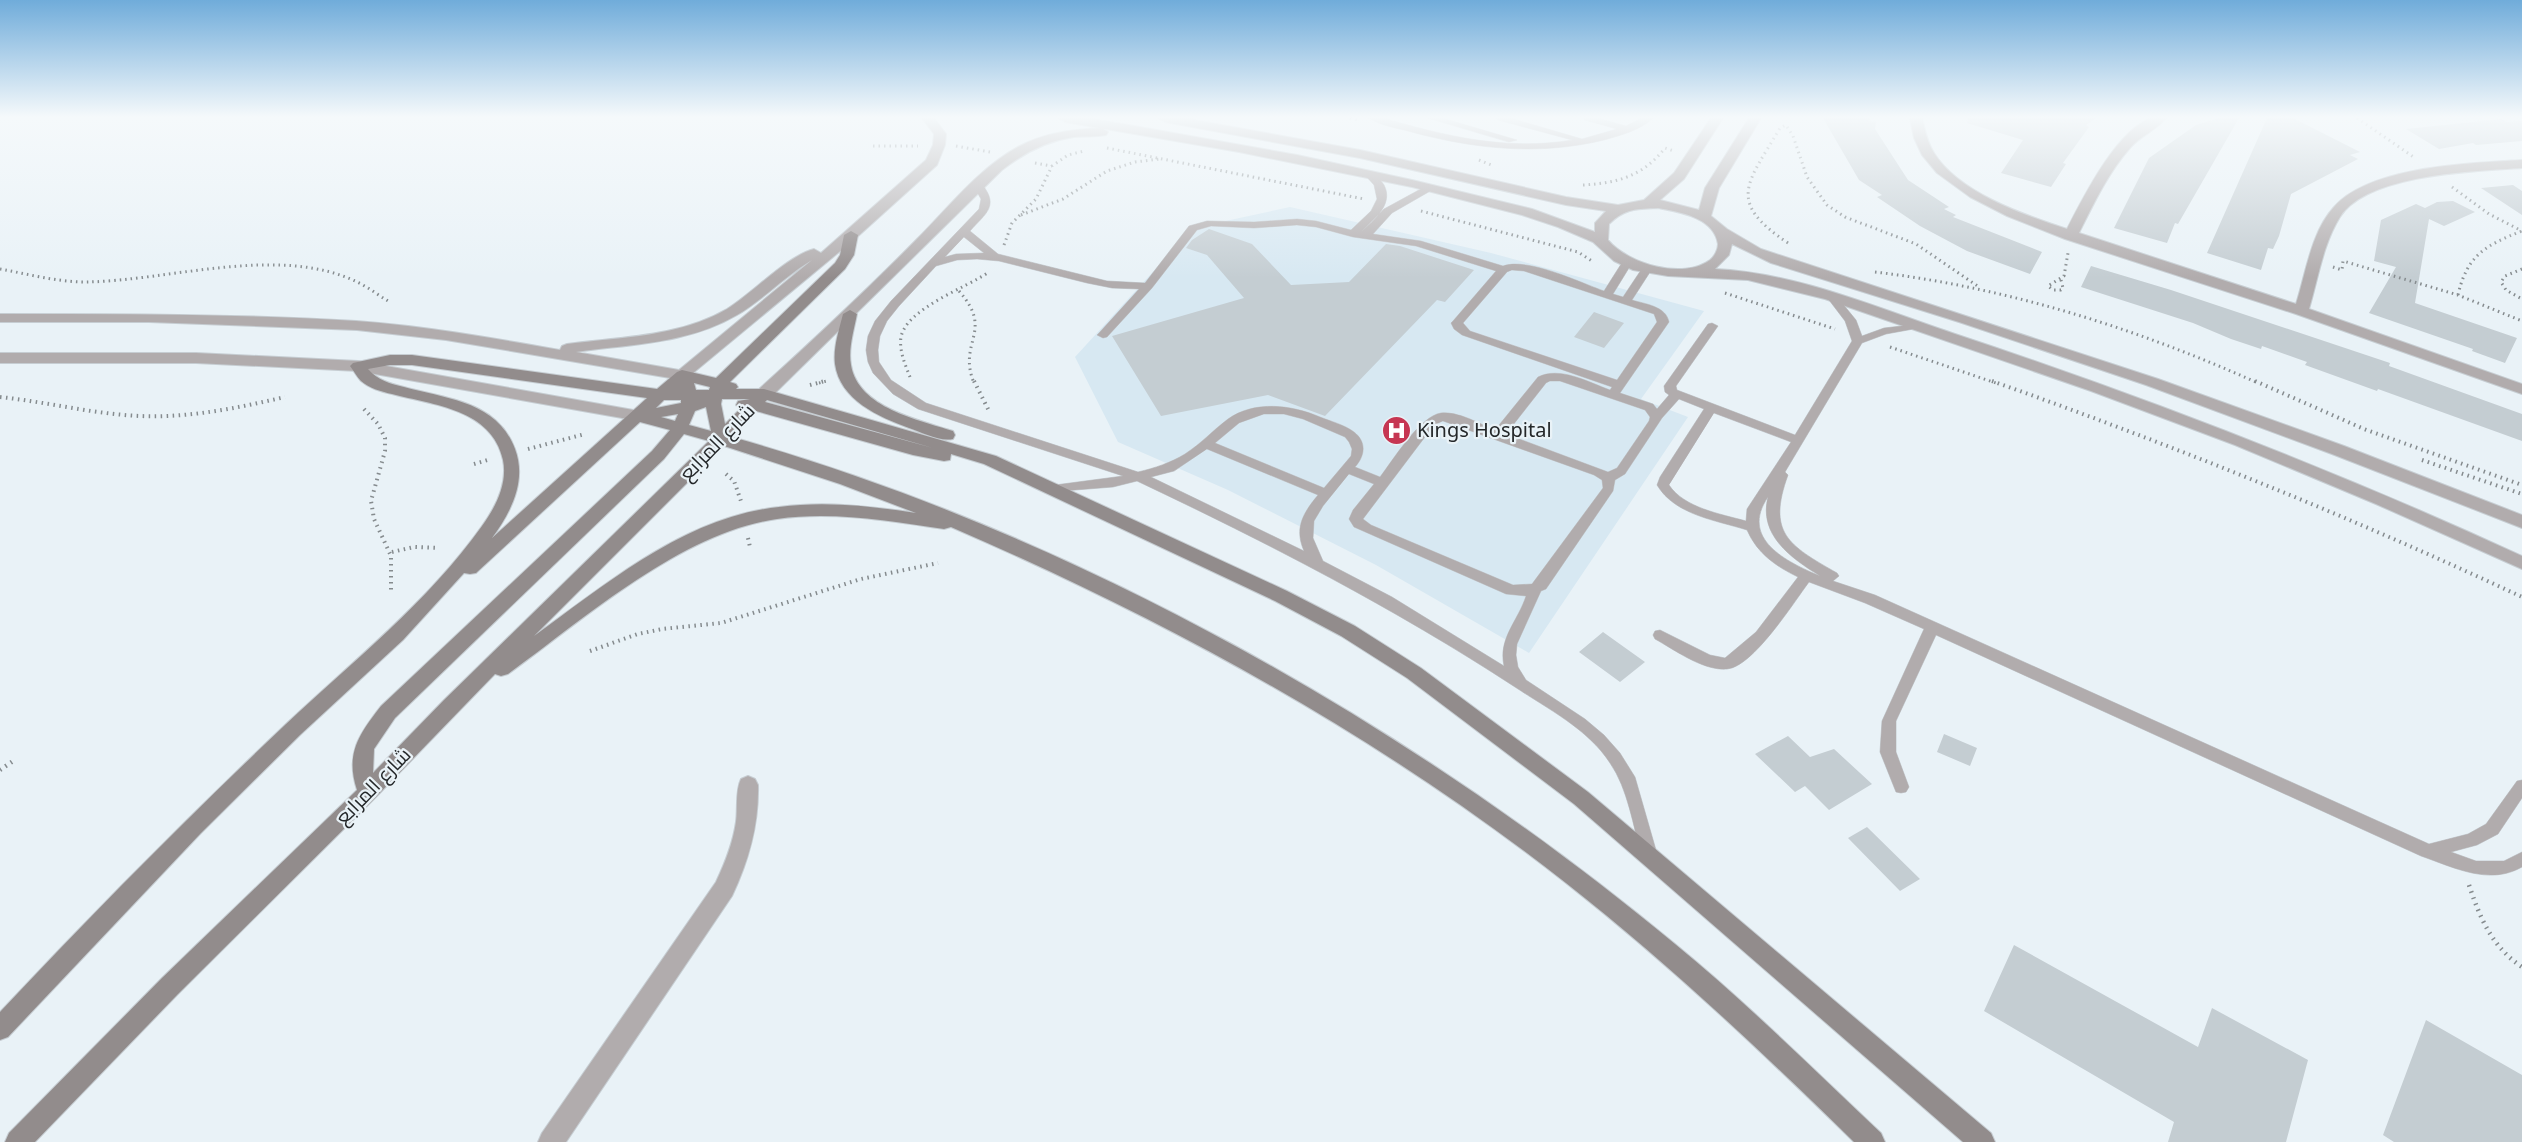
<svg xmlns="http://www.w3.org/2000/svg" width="2522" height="1142" font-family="'Noto Sans',Cairo,sans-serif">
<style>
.built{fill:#d7e8f2}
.building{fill:#c4cdd2}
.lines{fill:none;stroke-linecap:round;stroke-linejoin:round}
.service-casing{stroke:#c6cdd2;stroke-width:1}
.minor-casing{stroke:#c6cdd2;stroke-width:2}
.tertiary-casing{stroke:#c6cdd2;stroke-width:2}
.secondary-casing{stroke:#c6cdd2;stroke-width:2}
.path-far2{stroke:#858b8e;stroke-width:3;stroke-dasharray:1.5 4;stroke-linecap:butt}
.path-far1{stroke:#858b8e;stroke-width:4;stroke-dasharray:1.5 4.5;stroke-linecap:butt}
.path{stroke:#858b8e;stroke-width:4.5;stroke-dasharray:1.5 5;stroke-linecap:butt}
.service{fill:#b1acad;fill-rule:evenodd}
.minor{fill:#b1acad;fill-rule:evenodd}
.tertiary{fill:#b1acad;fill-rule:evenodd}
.secondary{fill:#928c8c;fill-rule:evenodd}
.labels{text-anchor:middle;stroke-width:4.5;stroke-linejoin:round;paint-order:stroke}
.poi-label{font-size:20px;fill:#242729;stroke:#e9f2f7;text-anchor:start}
.street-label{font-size:20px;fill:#242729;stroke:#e9f2f7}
</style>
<rect width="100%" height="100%" fill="#e9f2f7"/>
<path class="built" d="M 1290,207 L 1491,253 L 1704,311 L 1641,399 L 1688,417 L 1529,653 L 1376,565 L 1228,490 L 1118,442 L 1075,357 L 1193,228 Z"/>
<path class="building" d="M 1823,118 L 1870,118 L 1869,121 L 1876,122 L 1875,129 L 1908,180 L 1949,207 L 1944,209 L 1956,215 L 1953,217 L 2042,252 L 2030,274 L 1967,251 L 1920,226 L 1877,197 L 1882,195 L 1859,180 Z
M 1968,118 L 2096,118 L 2086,125 L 2089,127 L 2063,163 L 2066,164 L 2051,187 L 2001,173 L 2023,140 L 1967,123 Z
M 2219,118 L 2239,118 L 2178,224 L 2175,223 L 2167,243 L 2114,228 L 2149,158 L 2196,125 Z
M 2267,118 L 2293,118 L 2360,152 L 2350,155 L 2358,159 L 2291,194 L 2279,236 L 2273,249 L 2268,248 L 2261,270 L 2207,253 Z
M 2502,119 L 2507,122 L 2522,121 L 2522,141 L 2476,145 L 2473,143 L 2439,149 L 2406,129 Z
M 2513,185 L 2522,191 L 2522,215 L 2481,188 Z
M 2453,201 L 2475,212 L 2444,226 L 2429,219 L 2415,303 L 2517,338 L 2505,363 L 2472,351 L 2473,349 L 2369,313 L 2396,267 L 2374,261 L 2381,220 L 2416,204 L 2425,208 L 2437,202 Z
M 1209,229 L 1252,244 L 1291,285 L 1349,282 L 1386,244 L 1400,246 L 1474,270 L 1445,302 L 1437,300 L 1325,416 L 1268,395 L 1161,416 L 1112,336 L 1244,298 L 1207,255 L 1186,248 L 1192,240 Z
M 2091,266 L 2171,290 L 2390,363 L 2389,366 L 2522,414 L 2522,441 L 2378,389 L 2377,391 L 2305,365 L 2307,362 L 2262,346 L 2261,349 L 2231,339 L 2193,323 L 2081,287 Z
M 1594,312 L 1624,323 L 1604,348 L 1574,337 Z
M 1603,632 L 1645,662 L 1620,682 L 1579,652 Z
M 1944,734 L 1977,748 L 1970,766 L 1937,752 Z
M 1788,736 L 1810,757 L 1834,749 L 1872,784 L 1829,810 L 1805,786 L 1795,792 L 1755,754 Z
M 1867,827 L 1920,879 L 1900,891 L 1848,838 Z
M 2014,945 L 2198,1047 L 2212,1008 L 2308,1060 L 2286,1142 L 2168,1142 L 2174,1122 L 1984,1011 Z
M 2426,1020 L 2522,1075 L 2522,1142 L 2394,1142 L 2383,1135 Z"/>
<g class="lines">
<defs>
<path id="service" d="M 1369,118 L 1383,118 C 1445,136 1507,151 1572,140 L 1498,120 L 1497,118 L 1510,118 L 1582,139 L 1617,129 L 1585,120 L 1584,118 L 1597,118 L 1626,126 L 1642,118 L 1653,118 C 1639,131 1621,135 1604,140 C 1538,156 1473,149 1408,131 C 1396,128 1379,125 1369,118 Z
M 1428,118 L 1442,118 L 1517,140 L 1509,142 Z
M 1370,172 C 1376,174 1380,179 1384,185 C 1394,204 1374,220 1361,232 L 1384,209 L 1428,185 L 1433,188 L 1432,190 L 1392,213 L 1373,234 L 1421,241 L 1503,266 C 1527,257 1579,282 1604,291 L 1623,261 L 1631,261 L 1632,263 L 1613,294 L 1623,297 L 1643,267 L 1651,267 L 1652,269 L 1632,300 C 1645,304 1666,306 1669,322 L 1620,393 L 1653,404 L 1657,409 L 1669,395 L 1665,392 L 1664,386 L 1708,324 L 1712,323 L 1718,326 L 1676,386 L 1677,390 L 1795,435 L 1852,341 L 1845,321 L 1829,300 L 1830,298 L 1838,298 L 1856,320 L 1862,336 L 1884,328 L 1919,324 L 1919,328 L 1886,334 L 1862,343 L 1785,472 L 1788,475 C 1767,533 1788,545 1837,573 L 1839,576 L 1833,581 L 1875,595 L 2429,844 L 2468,834 L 2486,824 L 2517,781 L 2522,780 L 2522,798 L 2498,834 L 2477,845 L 2451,852 L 2476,861 L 2504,861 L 2522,852 L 2522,867 C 2489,886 2453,867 2421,856 L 1936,635 L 1896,721 L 1896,752 L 1909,787 L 1906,792 L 1901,793 L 1896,792 L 1880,752 L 1882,721 L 1924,629 L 1865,603 L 1809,582 C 1794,602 1753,667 1727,669 C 1703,671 1675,650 1655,639 L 1653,635 L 1655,631 L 1660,630 L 1710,655 L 1725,658 L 1756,632 L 1798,577 C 1775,566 1757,553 1747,530 C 1715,520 1675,515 1657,485 L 1660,477 L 1704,409 L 1679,399 L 1662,418 L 1625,474 L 1615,480 L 1613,491 L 1546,589 L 1541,591 L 1517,644 L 1516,655 L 1518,667 L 1526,680 L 1585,719 L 1604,735 L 1620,753 L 1635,777 L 1658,857 L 1656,862 L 1650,864 L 1644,862 L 1642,857 C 1633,826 1628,789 1610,763 C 1588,729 1548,709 1515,687 C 1394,608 1268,543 1137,481 L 1113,487 L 1050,492 L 1049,489 L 1050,486 L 1055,485 L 1123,476 L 918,409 L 893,394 L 873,373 L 868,362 L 866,350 L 868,336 L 875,321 L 891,301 L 979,209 L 981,199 L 973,185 L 975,183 L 981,183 C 1000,206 986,213 970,231 L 998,254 L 1107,281 L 1145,283 L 1189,226 L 1207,221 L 1254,222 L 1297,219 L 1316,221 L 1351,230 L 1371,211 L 1377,199 L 1374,185 L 1365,175 ZM 1297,225 L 1316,227 L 1353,237 L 1416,246 L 1496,271 L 1453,321 L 1451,323 L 1454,329 L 1462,335 L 1612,387 L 1610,390 C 1588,382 1560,366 1538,377 L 1495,430 C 1480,424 1458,411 1441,413 C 1420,416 1393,460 1380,477 L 1355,467 C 1365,456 1367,442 1354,432 C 1345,425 1330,421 1320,417 C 1292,405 1255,400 1228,419 C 1213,430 1201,444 1185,454 C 1170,463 1155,468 1138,472 L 926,403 L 891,380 L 879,362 L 878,350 L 880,336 L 887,321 L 899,306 L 936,266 L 957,260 L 977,259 L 999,261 L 1087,283 L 1112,288 L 1139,289 L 1099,333 L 1097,335 L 1103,338 L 1107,337 L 1152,288 L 1197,230 L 1211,226 L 1254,228 ZM 964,237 L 984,253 L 956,254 L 945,257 ZM 1512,270 L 1524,271 L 1654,314 L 1657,322 L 1617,380 L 1470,331 L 1463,323 L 1507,272 ZM 1550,381 L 1560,381 L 1645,410 L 1650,417 L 1649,421 L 1617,468 L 1608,472 L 1506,434 L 1546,383 ZM 1714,413 L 1791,442 L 1747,509 L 1746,521 C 1721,514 1684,508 1669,485 ZM 1264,414 L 1284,414 L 1303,419 L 1345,437 L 1349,442 L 1352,449 L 1351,456 L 1324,488 L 1215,443 L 1239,423 ZM 1443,421 L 1594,475 L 1602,480 L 1603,488 L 1532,584 L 1513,585 L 1371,525 L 1363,519 L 1434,425 ZM 1207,449 L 1318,495 C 1303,513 1294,528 1304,551 L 1151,477 L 1174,471 ZM 1349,474 L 1374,484 L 1353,510 L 1349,519 L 1354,527 L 1506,594 L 1526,596 C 1518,621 1498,638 1504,666 L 1392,597 L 1323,561 L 1313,538 L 1314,521 L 1323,506 ZM 1768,497 C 1758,535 1791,558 1820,576 C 1787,562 1739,539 1768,497 Z"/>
<path id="minor" d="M 1910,118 L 1922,118 C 1925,130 1927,142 1934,153 C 1959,193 2024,215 2067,229 C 2083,198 2117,129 2152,118 C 2156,117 2162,118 2166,118 C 2158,129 2140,136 2130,148 C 2108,173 2094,203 2079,233 L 2296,304 C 2306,273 2311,232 2334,207 C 2370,166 2471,163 2522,160 L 2522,168 C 2476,171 2367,174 2340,217 C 2323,244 2318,279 2309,309 L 2522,384 L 2522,394 L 2296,314 L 2065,239 L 2007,216 L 1970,197 L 1937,173 L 1922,155 L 1914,138 Z
M 748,776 L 755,779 L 758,785 C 759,825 749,860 732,896 L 566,1142 L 538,1142 L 542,1133 L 716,882 C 725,863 733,843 736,822 C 738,808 735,791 741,779 Z"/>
<path id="tertiary" d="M 922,118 L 934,118 L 946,134 L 945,145 L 937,165 L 856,238 L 687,378 L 682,380 L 446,340 L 357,330 L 149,322 L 0,322 L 0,314 C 119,314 238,314 356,321 C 425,326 492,338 560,350 L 562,346 L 567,344 C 621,337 679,337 727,309 C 753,293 787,256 814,249 L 821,253 L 926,160 L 933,145 L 934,134 ZM 812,260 L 679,370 L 576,352 C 631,344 688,344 737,315 C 764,299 785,276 812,260 Z
M 1059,118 L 1085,118 L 1123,124 L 1297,155 L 1412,180 L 1532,209 L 1595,232 L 1595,223 L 1606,211 L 1566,205 L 1360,158 L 1165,122 L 1159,118 L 1183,118 L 1360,150 L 1566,197 L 1618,205 L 1644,200 L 1674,173 L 1711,118 L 1723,118 L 1684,179 L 1660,200 L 1699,210 L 1705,188 L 1749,118 L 1761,118 L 1719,188 L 1711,216 L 1727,229 L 1761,249 L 2158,379 L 2344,446 L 2522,515 L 2522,528 L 2332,454 L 2146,385 L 1959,322 L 1771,263 L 1732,244 L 1729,255 L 1715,269 C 1798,273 1877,308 1955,334 C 2148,398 2337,471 2522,556 L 2522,569 L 2376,504 L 2235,445 L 2091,391 L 1825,299 L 1748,280 L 1668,276 L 1633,270 L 1614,261 L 1593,242 L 1558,227 L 1522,215 L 1412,187 L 1239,152 L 1065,122 ZM 1658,208 C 1679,212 1714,217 1718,244 C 1718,249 1715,256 1710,260 C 1683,280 1628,264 1608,240 L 1609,224 C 1625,208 1637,209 1658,208 Z
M 1102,128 L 1108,132 L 1106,135 C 1096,137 1084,136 1074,137 C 1046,141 1024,153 1002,170 L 770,398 L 758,398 L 756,394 L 758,390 C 812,341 866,291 917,239 C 949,207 978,169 1018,147 C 1043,133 1073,129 1102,128 Z
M 0,353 L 196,353 L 358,361 L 639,411 L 647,416 L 639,421 L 358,371 L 196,363 L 0,363 Z"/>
<path id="secondary" d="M 851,231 L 858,235 L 854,255 L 845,269 L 730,382 L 736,384 L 738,387 L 736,389 L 764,389 L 996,456 L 1287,591 L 1355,626 L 1421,668 L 1588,792 L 1991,1133 L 1995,1142 L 1963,1142 L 1574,804 L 1407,678 L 1341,636 L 1275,601 L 984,464 L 951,454 L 950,460 L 944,461 L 913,455 L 756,411 L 732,437 C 1069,532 1406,721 1675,944 C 1747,1003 1813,1069 1881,1133 L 1885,1142 L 1854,1142 C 1760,1050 1670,965 1566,883 C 1379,736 1169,621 951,527 L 944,529 C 889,521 833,511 777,519 C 682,532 584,619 508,674 L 501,676 L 495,674 L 375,798 L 178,994 L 35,1142 L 5,1142 L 9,1133 L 162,978 L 357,790 C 345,754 359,734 381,706 L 652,451 L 670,430 L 640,422 L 476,573 L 470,574 L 464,573 L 403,640 L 300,735 L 201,833 L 8,1037 L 0,1040 L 0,1012 C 92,914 187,818 285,725 C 352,662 428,602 482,526 C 495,508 508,484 503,460 C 492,409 433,405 392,394 C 382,392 369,388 361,381 C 357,377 354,371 350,366 L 353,363 L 390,355 L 412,355 L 657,389 L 677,372 L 682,370 L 716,378 L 835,263 L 840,255 L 844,235 ZM 390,365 L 412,365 L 647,398 L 492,538 C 511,512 527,481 515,449 C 497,401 447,399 404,387 C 391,384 377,380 368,369 ZM 694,383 L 710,387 L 709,390 L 696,390 ZM 722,399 L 750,399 L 738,401 L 736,405 L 740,409 L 725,424 L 721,404 ZM 664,400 L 681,400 L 681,403 L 656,408 ZM 767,400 L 933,448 L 765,402 ZM 706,407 L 711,431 L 689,425 L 695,411 ZM 678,414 L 675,421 L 661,417 ZM 684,434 L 709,441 L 444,700 L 373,773 L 374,749 L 395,718 L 664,459 ZM 724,446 L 840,484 L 916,513 C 870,506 825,501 779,507 C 685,517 608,583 534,636 Z
M 850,310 L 857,314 C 854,330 848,349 851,365 C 858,408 919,420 953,431 L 955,435 L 953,439 C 940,442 921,432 909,428 C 879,417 840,400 835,364 C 833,348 839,330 843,314 Z"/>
</defs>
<use href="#service" class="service-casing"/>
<use href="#minor" class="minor-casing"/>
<use href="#tertiary" class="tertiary-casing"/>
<use href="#secondary" class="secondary-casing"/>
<path class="path-far2" d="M 1350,118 L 1358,120
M 2357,118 L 2415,158
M 873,146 L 918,146
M 956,146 L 990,152
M 1107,148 L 1364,199
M 1479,160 L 1494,166
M 1035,163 L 1052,166
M 1583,185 C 1618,183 1643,176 1665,148 L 1674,151
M 2452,187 L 2489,214 L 2522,231
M 1421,211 L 1578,252 L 1592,261
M 1021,215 L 1063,199 L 1107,171 L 1135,162 L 1160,159
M 1788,243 C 1725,201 1748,183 1780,128 L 1786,125 L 1793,136 L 1807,177 L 1827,205 L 1845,217 L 1916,244 L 1979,287
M 1004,245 L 1012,223 L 1036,199 L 1052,166 L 1068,155 L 1084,151
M 2333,267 L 2342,270 L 2343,261 L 2458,295 L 2522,321
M 0,269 C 28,274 57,282 86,282 C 168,281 280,244 357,282 C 368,287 378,295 388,301
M 2522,269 L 2505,276 L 2501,282 L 2506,290 L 2522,299
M 1875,272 C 2009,288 2135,328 2258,383
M 2061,280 L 2063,288 L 2061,290 L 2053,290 L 2048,286 L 2064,276 L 2068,253
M 959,291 C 995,332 957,341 974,383
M 1725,293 L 1835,329
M 2458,295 C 2467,255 2486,245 2522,231
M 1890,347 L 1996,383
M 910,377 C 905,364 899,351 901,337 C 907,308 966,288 989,272
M 819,383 L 827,381"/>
<path class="path-far1" d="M 974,381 L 989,411
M 1992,381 C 2172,445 2349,516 2522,597
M 2255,381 L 2364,429 L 2522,485
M 810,385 L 825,381
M 0,397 C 47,402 93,414 140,416 C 190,418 237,408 285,397
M 364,409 L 378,424 L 385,438 L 385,451 L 371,501 L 374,519 L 391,556 L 391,590
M 528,449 L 585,434
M 2422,460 L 2522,494
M 474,464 L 491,459
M 726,474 L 734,481 L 742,504
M 748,538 L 750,547
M 392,552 L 414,547 L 439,548
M 590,651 L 638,634 L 662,629 L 721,623 L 861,579 L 938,563"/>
<path class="path" d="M 0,770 L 16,759
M 2469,885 C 2480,918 2492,947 2522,967"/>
<use href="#service" class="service"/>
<use href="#minor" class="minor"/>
<use href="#tertiary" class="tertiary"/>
<use href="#secondary" class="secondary"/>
</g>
<linearGradient id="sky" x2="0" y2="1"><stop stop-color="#70acda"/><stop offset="0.42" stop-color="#f5f9fb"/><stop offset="1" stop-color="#f5f9fb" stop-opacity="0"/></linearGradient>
<rect width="2522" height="278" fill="url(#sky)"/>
<defs>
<symbol id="hospital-disc" viewBox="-11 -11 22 22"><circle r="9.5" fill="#c63652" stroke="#e9f2f7"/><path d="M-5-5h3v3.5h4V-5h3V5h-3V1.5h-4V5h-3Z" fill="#fff"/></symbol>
</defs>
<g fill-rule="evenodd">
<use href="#hospital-disc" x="1380" y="414" width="33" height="33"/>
</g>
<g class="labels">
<g class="poi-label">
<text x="1417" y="437">Kings Hospital</text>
</g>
<g class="street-label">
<text transform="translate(717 442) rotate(-46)" y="7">شارع المرابع</text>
<text transform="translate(373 786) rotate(-46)" y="7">شارع المرابع</text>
</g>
</g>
</svg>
